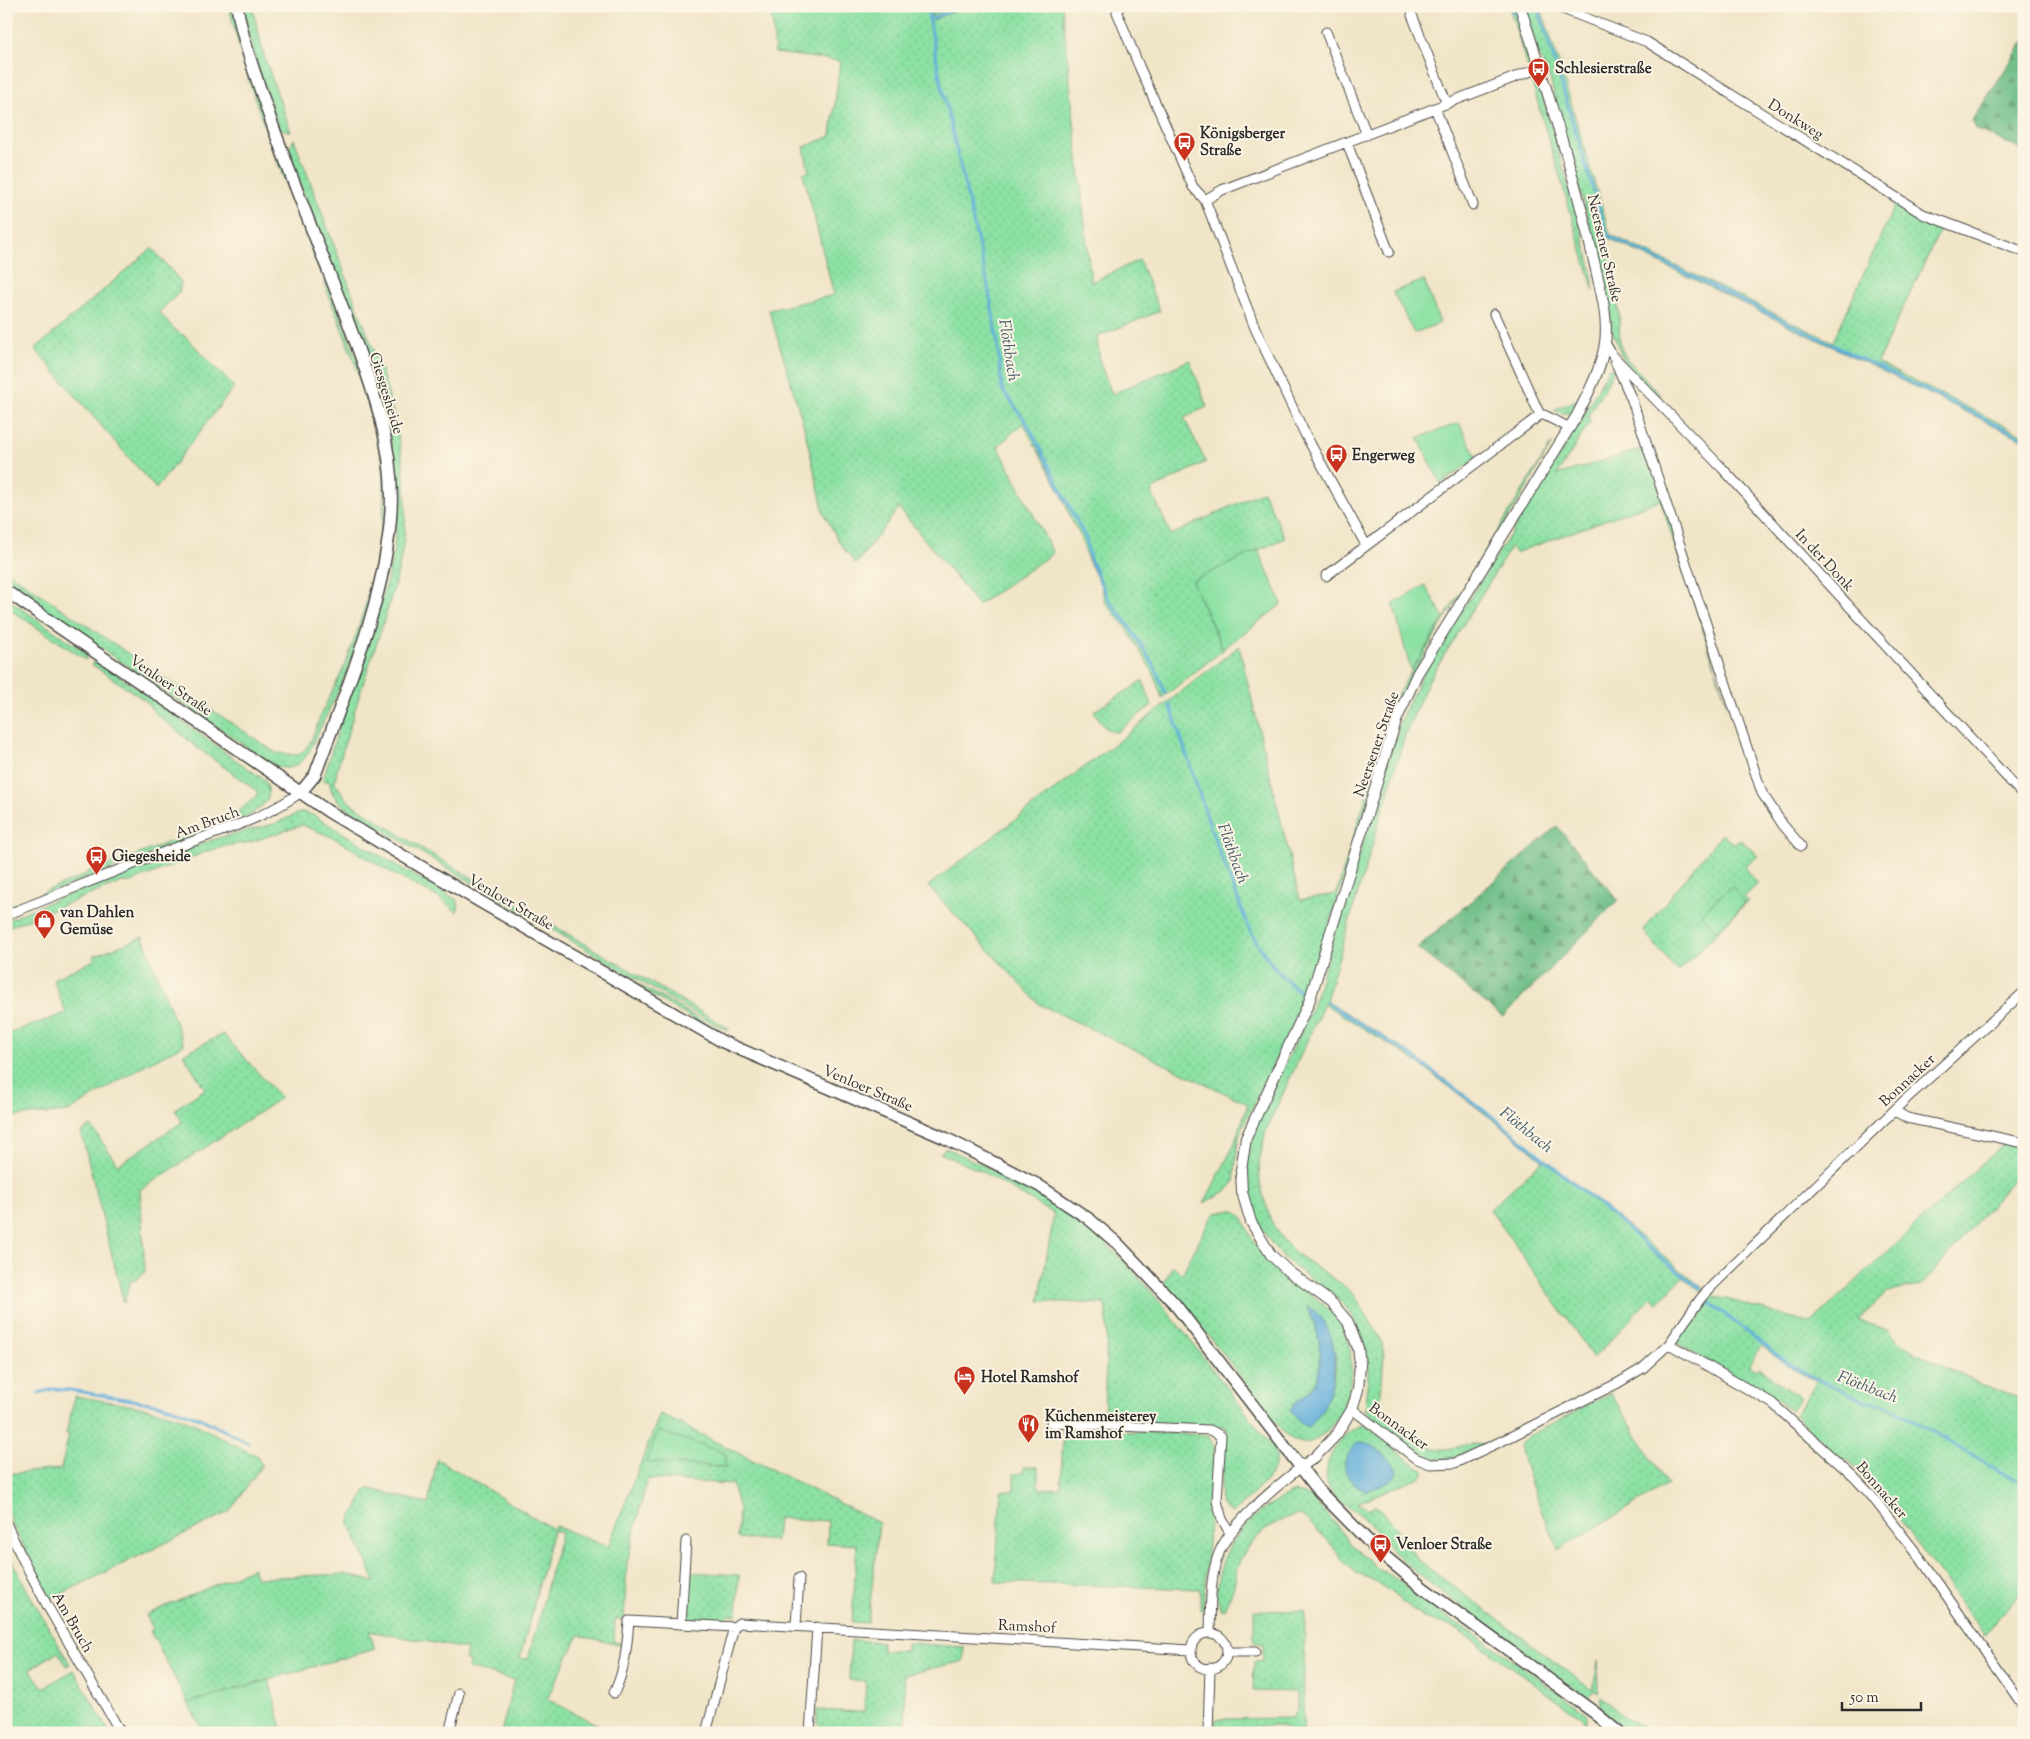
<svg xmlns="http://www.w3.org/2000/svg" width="2030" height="1739" font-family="'Sorts Mill Goudy',serif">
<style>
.grass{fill:url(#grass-dots);stroke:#5c8668;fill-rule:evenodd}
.forest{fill:url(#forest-firs);stroke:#4e755a}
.green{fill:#8ce1a4;stroke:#5c8668}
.water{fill:#61aeda;stroke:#466c82}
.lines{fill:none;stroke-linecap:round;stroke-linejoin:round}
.stream{stroke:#61aeda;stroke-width:3}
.minor-casing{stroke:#494743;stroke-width:11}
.tertiary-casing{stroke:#494743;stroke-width:12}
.secondary-casing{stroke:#494743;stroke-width:14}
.minor{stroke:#fff;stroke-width:9}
.tertiary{stroke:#fff;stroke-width:10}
.secondary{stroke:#fff;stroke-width:11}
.labels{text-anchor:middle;stroke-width:4;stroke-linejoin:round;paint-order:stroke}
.poi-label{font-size:15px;font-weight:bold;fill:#2b2b2b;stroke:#fcf5e5;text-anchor:start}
.street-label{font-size:15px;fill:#2b2b2b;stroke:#fcf5e5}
.water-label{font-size:16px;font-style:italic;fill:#3e5968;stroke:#fcf5e5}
</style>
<defs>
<pattern id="grass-dots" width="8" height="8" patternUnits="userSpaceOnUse" patternTransform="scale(1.25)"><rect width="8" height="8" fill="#8ce1a4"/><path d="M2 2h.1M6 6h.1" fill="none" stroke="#79c18d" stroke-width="1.8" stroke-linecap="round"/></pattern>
<pattern id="forest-firs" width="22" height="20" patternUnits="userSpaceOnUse" patternTransform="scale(1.25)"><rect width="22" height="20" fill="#71bf8a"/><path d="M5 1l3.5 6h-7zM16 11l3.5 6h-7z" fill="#5d9b71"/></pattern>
</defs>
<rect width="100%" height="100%" fill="#fcf5e5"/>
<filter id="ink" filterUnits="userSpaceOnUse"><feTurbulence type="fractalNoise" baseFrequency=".02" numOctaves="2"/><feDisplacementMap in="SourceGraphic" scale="10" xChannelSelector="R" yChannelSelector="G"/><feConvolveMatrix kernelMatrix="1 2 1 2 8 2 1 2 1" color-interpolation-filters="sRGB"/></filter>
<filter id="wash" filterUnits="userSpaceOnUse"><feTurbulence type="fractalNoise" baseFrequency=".0096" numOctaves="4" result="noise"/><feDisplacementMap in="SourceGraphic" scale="20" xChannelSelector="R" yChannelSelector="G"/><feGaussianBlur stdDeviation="1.12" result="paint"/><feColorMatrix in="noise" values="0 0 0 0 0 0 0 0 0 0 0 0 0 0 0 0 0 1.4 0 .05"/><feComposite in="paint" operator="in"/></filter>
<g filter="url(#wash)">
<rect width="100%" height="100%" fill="#f1e5c8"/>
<path class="grass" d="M 229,6 L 232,6 L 322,269 L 320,272 C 287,185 249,98 229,6 Z
M 242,6 L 252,6 L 265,59 L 291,132 L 279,128 L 258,70 Z
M 771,6 L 929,6 L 933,20 L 964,6 L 1062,6 L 1091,282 L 1139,260 L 1160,311 L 1097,337 L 1100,363 L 1112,394 L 1190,360 L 1207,407 L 1184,418 L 1206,462 L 1151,490 L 1171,535 L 1263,491 L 1285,538 L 1192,581 L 1223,650 L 1162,698 L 1153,672 L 1127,629 L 1105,602 L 1101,586 L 1087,558 L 1081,537 L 1072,521 L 1061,493 L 1023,423 L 998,446 L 1053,553 L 978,605 L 899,508 L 856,564 L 840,544 L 824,513 L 803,423 L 769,310 L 834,295 L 803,173 L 809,172 L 804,147 L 831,136 L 840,61 L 775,53 Z
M 1509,6 L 1515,6 L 1532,62 L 1527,66 Z
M 1535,6 L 1541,8 L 1559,63 L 1610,234 L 1833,342 L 1896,202 L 1920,217 L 1942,226 L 1877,363 L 2024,435 L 2024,440 L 1604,236 L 1612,269 L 1619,313 L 1620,345 L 1626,358 L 1662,397 L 1653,392 L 1628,366 L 1621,355 L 1611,327 L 1607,298 L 1592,232 L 1561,125 L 1550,78 L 1539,55 L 1526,12 Z
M 1530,77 L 1537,77 L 1582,233 L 1591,267 L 1594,291 Z
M 294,139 L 380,367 C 398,425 412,485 403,546 C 396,588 382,627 369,666 C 360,693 352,719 344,746 C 341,758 336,770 335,783 L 349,802 L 418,846 L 730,1029 L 726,1030 L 691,1011 L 381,829 C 364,818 330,805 330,782 L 323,780 C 333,746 343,712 355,678 C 371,630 391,582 396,531 C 399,498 394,465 389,432 L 288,150 Z
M 152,248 L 181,282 L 179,293 L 159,312 L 175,330 L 186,337 L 234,387 L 156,489 L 35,349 Z
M 324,283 L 328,284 C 347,334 370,385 380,438 C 393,505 382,574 360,638 C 347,677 326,715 309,752 C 299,766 289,773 272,764 L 6,584 L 6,571 L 276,753 L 297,755 C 300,753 304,751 306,748 C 313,740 317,724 321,714 C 329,696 339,680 346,662 C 373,590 395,514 377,437 C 365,384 343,333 324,283 Z
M 1609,368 L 1615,369 L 1588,416 L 1590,422 L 1557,475 L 1645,448 L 1665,505 L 1728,707 L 1660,500 L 1515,553 L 1511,547 L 1429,680 L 1406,732 L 1326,1000 L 1410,1053 L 1502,1123 L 1704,1289 L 1701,1292 L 1683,1277 L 1658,1303 L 1651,1297 L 1594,1358 L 1490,1209 L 1543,1160 L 1500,1125 L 1408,1056 L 1324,1004 L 1266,1131 L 1259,1162 L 1260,1184 L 1271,1221 L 1284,1241 L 1299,1256 L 1342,1284 L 1355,1296 L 1381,1339 L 1384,1356 L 1380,1407 L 1383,1413 C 1400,1427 1421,1451 1446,1449 C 1461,1447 1468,1442 1484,1445 C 1472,1450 1461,1456 1448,1459 C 1417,1464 1388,1430 1366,1411 C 1364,1396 1369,1381 1368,1366 C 1367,1349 1361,1331 1352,1316 C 1340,1296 1319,1285 1301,1272 C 1264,1246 1241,1200 1248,1154 C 1252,1129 1264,1106 1275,1084 C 1289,1056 1304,1028 1315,998 L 1400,722 C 1419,675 1448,633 1475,590 C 1521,517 1569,445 1609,368 Z
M 1579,399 L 1571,413 L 1563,413 L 1553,410 Z
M 1552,443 L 1527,488 L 1442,624 L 1401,696 L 1306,998 L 1244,1124 L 1238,1140 L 1234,1182 L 1228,1190 L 1204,1203 L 1233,1147 L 1248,1104 L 1039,1004 L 928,886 L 1116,743 L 1239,646 L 1300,900 L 1336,894 L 1398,693 Z
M 6,598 L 86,653 L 86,660 L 6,607 Z
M 98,661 C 154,699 207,741 263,779 C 276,797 264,805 249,816 L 6,910 L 6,907 L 81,877 L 91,870 L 127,859 L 234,816 L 257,795 L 257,791 L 199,749 L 154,712 L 146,701 L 91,664 Z
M 1143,681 L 1152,705 L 1117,732 C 1105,732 1100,720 1094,711 Z
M 302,812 L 313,815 L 403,869 L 457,900 L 459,906 L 457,912 L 439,898 L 395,875 L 334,838 L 302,825 L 251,842 L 226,846 L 208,851 L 131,882 L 122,882 L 6,928 L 6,921 L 46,903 L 215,839 L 274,824 Z
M 1722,834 L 1733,844 L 1737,843 L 1740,839 L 1758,856 L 1745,867 L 1758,884 L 1744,897 L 1748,901 L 1678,972 L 1643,930 Z
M 459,880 L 520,915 L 517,917 L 458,883 Z
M 143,937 L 184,1045 L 146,1064 L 68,1112 L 6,1117 L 6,1044 L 10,1042 L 7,1034 L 66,1013 L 53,979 L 94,960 L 93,956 Z
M 629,979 L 720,1031 L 714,1032 L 628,981 Z
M 223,1034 L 281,1098 L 140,1190 L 145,1272 L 136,1280 L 131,1280 L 124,1303 L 81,1132 L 91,1126 L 118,1165 L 182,1122 L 175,1109 L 205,1089 L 183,1054 Z
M 2005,1142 L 2024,1147 L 2024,1167 L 1921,1286 L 1888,1292 L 1858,1320 L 1887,1330 L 1901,1344 L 1913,1350 L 1913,1353 L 1920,1355 L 1986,1387 L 2024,1400 L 2024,1587 L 1985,1636 L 1881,1494 L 1849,1461 L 1839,1458 L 1795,1415 L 1817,1381 L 1792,1369 L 1762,1346 L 1749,1365 L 1757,1371 L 1759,1368 L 1800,1398 L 1791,1411 L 1779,1400 L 1676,1343 L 1690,1322 L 1698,1323 L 1709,1298 L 1712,1295 L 1811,1323 Z
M 946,1148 C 995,1170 1044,1194 1087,1228 C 1133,1264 1168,1312 1203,1357 C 1227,1388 1252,1419 1275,1451 C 1283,1474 1247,1498 1232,1513 L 1222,1506 L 1220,1495 L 1227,1427 L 1104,1421 L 1107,1324 L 1105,1304 L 1039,1301 L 1054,1214 L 981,1171 L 940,1153 Z
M 1232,1210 C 1244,1212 1246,1229 1252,1239 C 1255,1245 1259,1250 1263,1255 C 1271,1263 1278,1272 1288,1279 C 1311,1296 1335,1307 1346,1336 C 1353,1352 1352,1375 1348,1392 C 1344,1410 1324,1445 1302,1443 C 1295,1442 1288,1436 1283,1432 L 1205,1331 L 1164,1283 L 1173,1265 L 1182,1274 L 1209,1221 L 1216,1213 ZM 1307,1307 C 1313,1317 1334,1345 1335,1354 C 1338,1376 1325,1416 1306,1427 L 1290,1411 C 1293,1401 1305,1398 1311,1389 C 1328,1367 1319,1330 1307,1307 Z
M 1611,1393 L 1667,1484 L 1559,1550 C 1544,1516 1527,1481 1520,1445 L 1527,1437 Z
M 75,1396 C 109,1402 145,1406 178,1417 C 202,1426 225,1440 248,1452 L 256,1455 L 262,1465 L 229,1512 L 51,1599 L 14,1528 L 6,1509 L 6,1474 L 61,1469 L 69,1434 L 66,1434 Z
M 660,1414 L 879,1523 L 868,1623 L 852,1622 L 857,1545 L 827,1543 L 828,1521 L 778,1518 L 776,1541 L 737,1538 L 739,1510 L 732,1484 L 647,1479 L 627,1563 L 624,1620 L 615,1620 L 614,1642 L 622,1643 L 622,1646 L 579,1635 L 547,1699 L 614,1733 L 501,1733 L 514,1680 L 468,1668 L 469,1662 L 465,1660 L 467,1649 L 369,1631 L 375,1649 L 188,1703 L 150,1631 L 153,1629 L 146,1615 L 253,1568 L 257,1578 L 345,1574 L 375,1582 L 349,1522 L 367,1488 L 428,1504 L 437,1459 L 553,1529 L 555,1526 L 608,1547 ZM 553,1530 L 561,1533 L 528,1659 L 520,1658 Z
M 1363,1425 C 1386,1435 1400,1459 1424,1469 L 1423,1474 L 1419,1477 L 1357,1503 L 1368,1509 L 1375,1505 L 1393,1524 L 1419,1561 L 1593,1690 L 1598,1660 L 1599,1688 L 1598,1694 L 1594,1691 L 1587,1698 C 1546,1668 1505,1638 1464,1608 C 1446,1595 1427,1582 1410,1567 C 1393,1553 1379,1533 1363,1517 C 1352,1507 1336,1503 1329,1488 C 1318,1466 1341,1430 1363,1425 Z
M 1063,1429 L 1208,1435 L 1215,1448 L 1203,1610 L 1200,1610 L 1200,1589 L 995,1582 L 1001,1491 L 1014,1491 L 1014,1474 L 1023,1473 L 1023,1467 L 1038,1467 L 1038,1486 L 1041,1489 L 1061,1488 Z
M 1295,1492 L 1305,1494 L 1312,1498 L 1335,1523 L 1351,1544 L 1377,1568 L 1398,1580 L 1445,1616 L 1495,1647 L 1583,1711 L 1587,1714 L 1587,1722 L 1485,1648 L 1453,1627 L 1424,1618 L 1377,1582 L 1355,1572 L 1344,1562 L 1330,1543 L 1305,1518 L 1298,1514 C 1272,1521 1249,1539 1238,1565 C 1235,1573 1236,1583 1232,1591 C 1230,1598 1226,1603 1224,1609 L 1221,1609 C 1220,1604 1217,1599 1217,1594 C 1216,1588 1217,1581 1219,1575 C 1227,1536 1258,1507 1295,1492 Z
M 6,1550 L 32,1599 L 70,1664 L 67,1666 L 58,1652 L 30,1669 L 43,1688 L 74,1670 L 110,1733 L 6,1733 Z
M 690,1572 L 739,1575 L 737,1615 L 728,1615 L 726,1621 L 688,1619 Z
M 1254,1610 L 1305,1611 L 1303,1733 L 1292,1733 L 1291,1730 L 1282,1726 L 1221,1727 L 1216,1732 L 1216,1719 L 1292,1718 L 1297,1709 L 1297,1692 L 1253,1691 L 1254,1662 L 1263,1661 L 1263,1644 L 1254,1643 Z
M 851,1640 L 882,1642 L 882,1650 L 906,1651 L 906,1643 L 964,1647 L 964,1661 L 904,1675 L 906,1733 L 821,1733 L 821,1728 L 817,1722 L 817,1710 L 864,1712 L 866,1681 L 849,1680 Z
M 1601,1697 L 1647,1733 L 1629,1733 L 1600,1708 Z"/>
<path class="forest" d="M 929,6 L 964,6 L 933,20 Z
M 2024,41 L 2024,151 L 1976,129 L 1972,120 Z
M 1557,826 L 1618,900 L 1503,1017 L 1417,948 Z"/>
<path class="green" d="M 1424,280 L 1440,323 L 1414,333 L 1393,292 Z
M 1459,423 L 1477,458 L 1441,484 L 1418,438 Z
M 1258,550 L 1282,604 L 1223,649 L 1192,581 Z
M 1425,585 L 1444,618 L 1411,671 L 1393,604 Z
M 1732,886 L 1745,903 L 1717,932 L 1701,913 Z
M 658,1431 L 725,1453 L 725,1467 L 646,1462 Z
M 269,1680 L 283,1733 L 204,1733 L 188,1703 Z"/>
<path class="water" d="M 1307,1307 C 1314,1308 1319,1316 1324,1322 C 1343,1351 1335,1404 1308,1427 L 1303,1425 L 1290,1411 C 1293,1401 1305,1398 1311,1389 C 1328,1366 1319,1329 1307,1307 Z
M 1361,1442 C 1372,1443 1394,1460 1397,1472 C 1394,1484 1376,1487 1366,1491 C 1350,1485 1338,1468 1349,1453 C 1353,1448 1355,1444 1361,1442 Z"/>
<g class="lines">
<path class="stream" d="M 927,6 L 940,78 L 988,286 L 997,337 L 1002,389 L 1027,423 L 1086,539 L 1090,559 L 1109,601 L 1129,626 L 1155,667 L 1165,693
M 1511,6 L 1513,13
M 1539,10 L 1607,235 L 2024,438
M 929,20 L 961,6
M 1170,705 L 1213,835 L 1250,931 C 1263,953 1280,979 1302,993
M 1326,1002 L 1409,1054 L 1502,1124 L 1623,1224 L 1645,1245 L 1701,1289
M 1709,1302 L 1794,1368 L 1865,1402 L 1885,1404 L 2024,1485
M 38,1393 L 53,1389 L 70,1390 L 162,1405 L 200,1418 L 249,1443"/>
</g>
</g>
<g filter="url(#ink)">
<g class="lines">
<defs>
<path id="minor" d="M 1120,6 L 1117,12 L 1139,66 L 1193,187 L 1205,200 L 1255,328 L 1305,434 L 1366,545
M 1555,6 L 1647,42 L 1923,214 L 2024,252
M 1412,15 L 1447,104
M 1326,32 L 1367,135
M 1435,108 L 1473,205
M 1347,143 L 1389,252
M 1205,200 L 1222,190 L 1539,68
M 1494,314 L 1540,415
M 1605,343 L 1613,356 L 1722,468 L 2024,796
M 1615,361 L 1632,400 L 1762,793 L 1783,825 L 1801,846
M 1326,576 L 1540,415 L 1544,415 L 1570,428
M 6,915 C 65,892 124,867 183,845 C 227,828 262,820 301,792
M 1895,1111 L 1907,1118 L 2024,1143
M 1669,1344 L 1772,1403 L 1854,1477 L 1870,1494 L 1921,1559 L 2024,1707
M 1352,1409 L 1415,1458 L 1430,1464 L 1455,1463 L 1506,1439 L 1618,1383 L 1643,1368 L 1669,1344 L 1701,1298 L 1714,1284 L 1906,1099 L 2024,992
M 1051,1423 L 1210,1430 L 1221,1436 L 1217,1501 L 1222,1519 L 1230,1533
M 6,1523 L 22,1558 L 48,1607 L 121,1733
M 681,1624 L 686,1541
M 796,1626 L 799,1578
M 1210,1633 C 1211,1607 1209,1578 1219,1553 C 1230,1524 1277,1486 1301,1467
M1191 1651a18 18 0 1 1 36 0a18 18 0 1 1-36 0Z
M 1227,1652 L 1255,1652
M 614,1693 C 625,1670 627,1646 629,1621 L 734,1627
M 449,1733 L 459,1693
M 706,1733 L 734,1627 L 739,1623 L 1191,1650
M 810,1733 L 817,1627
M 1208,1733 L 1210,1668"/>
<path id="tertiary" d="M 1301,1467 L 1315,1457 L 1337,1434 L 1352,1409 L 1358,1390 L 1360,1364 L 1358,1348 L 1348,1322 L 1332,1303 L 1288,1271 L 1271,1255 L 1251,1222 L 1242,1192 L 1241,1170 L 1246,1138 L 1309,1002 L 1396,721 L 1417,674 L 1576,417 C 1588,394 1601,370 1605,343 C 1609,315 1599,285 1593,257 C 1574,172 1546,89 1520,6"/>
<path id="secondary" d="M 237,6 C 243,43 257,79 269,115 C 293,184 321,251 347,319 C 370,381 395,444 391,511 C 386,599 345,692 315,775 L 301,792
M 6,591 L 329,812 L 467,894 L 723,1042 L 945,1138 L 1038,1185 L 1089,1219 L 1118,1244 L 1174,1303 L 1319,1491 L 1377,1550 L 1423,1588 L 1595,1713 L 1619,1733"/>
</defs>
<use href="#minor" class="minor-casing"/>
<use href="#tertiary" class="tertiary-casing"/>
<use href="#secondary" class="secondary-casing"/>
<use href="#minor" class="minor"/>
<use href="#tertiary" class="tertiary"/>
<use href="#secondary" class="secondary"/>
</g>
</g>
<defs>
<symbol id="bus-pin" viewBox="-11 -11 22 30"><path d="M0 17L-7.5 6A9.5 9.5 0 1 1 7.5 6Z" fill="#c8321e" stroke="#fcf5e5"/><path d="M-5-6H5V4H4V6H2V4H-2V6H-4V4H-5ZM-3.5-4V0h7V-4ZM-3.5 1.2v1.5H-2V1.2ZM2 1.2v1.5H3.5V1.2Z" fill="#fff"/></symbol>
<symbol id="shop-pin" viewBox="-11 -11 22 30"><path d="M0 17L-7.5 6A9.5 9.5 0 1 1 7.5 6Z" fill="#c8321e" stroke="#fcf5e5"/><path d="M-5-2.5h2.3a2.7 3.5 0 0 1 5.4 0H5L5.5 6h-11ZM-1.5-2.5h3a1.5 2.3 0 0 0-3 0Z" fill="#fff"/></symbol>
<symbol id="hotel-pin" viewBox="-11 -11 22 30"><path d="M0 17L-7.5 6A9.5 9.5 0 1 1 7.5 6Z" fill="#c8321e" stroke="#fcf5e5"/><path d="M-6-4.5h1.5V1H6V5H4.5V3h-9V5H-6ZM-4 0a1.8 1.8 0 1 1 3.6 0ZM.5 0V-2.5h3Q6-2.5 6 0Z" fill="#fff"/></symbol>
<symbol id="restaurant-pin" viewBox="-11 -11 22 30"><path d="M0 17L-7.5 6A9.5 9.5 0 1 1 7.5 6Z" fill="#c8321e" stroke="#fcf5e5"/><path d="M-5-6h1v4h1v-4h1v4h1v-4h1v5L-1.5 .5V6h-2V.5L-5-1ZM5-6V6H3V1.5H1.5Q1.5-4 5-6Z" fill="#fff"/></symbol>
</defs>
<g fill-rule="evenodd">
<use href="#bus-pin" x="1526" y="56" width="25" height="34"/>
<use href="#bus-pin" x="1172" y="130" width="25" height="34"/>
<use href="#bus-pin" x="1324" y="442" width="25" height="34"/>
<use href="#bus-pin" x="84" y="844" width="25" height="34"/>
<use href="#shop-pin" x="32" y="908" width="25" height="34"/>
<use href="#hotel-pin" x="952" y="1364" width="25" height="34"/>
<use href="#restaurant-pin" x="1016" y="1412" width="25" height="34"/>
<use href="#bus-pin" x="1368" y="1532" width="25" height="34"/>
</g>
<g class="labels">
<g class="poi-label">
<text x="1555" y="73">Schlesierstraße</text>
<text x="1200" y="138">Königsberger<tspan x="1200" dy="17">Straße</tspan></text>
<text x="1352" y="460">Engerweg</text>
<text x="112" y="861">Giegesheide</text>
<text x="60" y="917">van Dahlen<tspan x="60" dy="17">Gemüse</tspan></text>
<text x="981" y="1382">Hotel Ramshof</text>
<text x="1045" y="1421">Küchenmeisterey<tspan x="1045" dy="17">im Ramshof</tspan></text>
<text x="1396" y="1549">Venloer Straße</text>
</g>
<g class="street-label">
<text transform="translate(1796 119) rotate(32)" y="5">Donkweg</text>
<text transform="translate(1605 248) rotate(77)" y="5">Neersener Straße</text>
<text transform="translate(387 393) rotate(73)" y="5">Giesgesheide</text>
<text transform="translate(1825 560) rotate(47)" y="5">In der Donk</text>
<text transform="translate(171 685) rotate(34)" y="5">Venloer Straße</text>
<text transform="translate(1376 744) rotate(-71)" y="5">Neersener Straße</text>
<text transform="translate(207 822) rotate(-20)" y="5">Am Bruch</text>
<text transform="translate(511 902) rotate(30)" y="5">Venloer Straße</text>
<text transform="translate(1907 1080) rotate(-43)" y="5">Bonnacker</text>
<text transform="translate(868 1088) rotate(23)" y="5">Venloer Straße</text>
<text transform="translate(1399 1426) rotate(36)" y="5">Bonnacker</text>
<text transform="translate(1882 1490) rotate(49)" y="5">Bonnacker</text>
<text transform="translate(73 1622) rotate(60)" y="5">Am Bruch</text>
<text transform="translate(1027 1626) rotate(3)" y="5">Ramshof</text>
</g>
<g class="water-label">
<text transform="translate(1010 350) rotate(81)" y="6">Flöthbach</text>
<text transform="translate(1234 853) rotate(70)" y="6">Flöthbach</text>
<text transform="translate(1527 1129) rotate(39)" y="6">Flöthbach</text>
<text transform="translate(1868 1386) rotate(21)" y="6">Flöthbach</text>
</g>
</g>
<rect width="2030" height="1739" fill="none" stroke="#fcf5e5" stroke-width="25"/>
<path d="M1842 1702v8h79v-8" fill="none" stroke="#2b2b2b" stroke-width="2.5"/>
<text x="1850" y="1702" font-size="15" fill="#2b2b2b" stroke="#fcf5e5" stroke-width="4" paint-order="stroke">50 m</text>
</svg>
